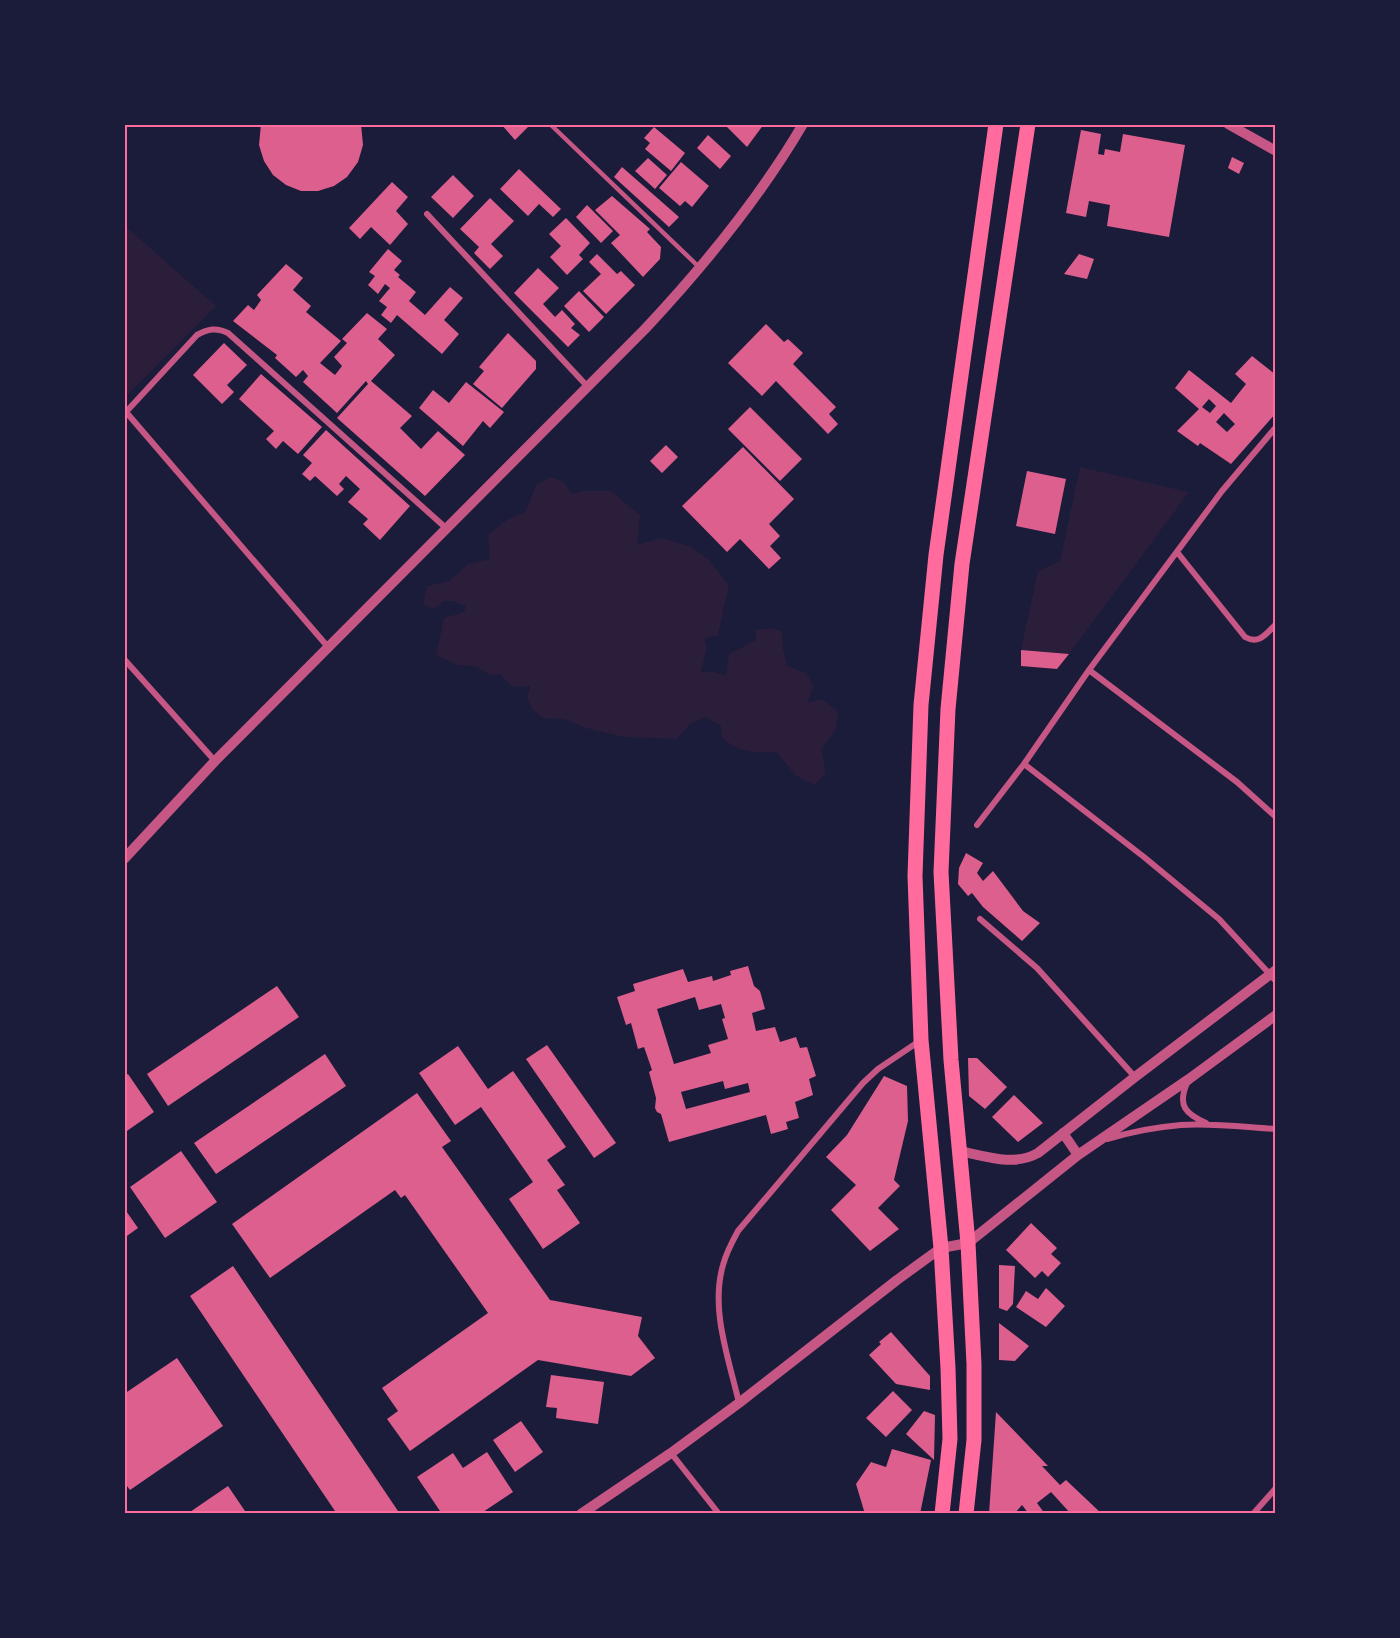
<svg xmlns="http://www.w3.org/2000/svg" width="1400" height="1638" font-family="'Archivo Narrow',sans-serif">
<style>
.green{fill:#2a1e3b}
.building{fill:#dd5f8e;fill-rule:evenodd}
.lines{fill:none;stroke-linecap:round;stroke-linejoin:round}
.service{stroke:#c65784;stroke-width:4.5}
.minor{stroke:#c65784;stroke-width:6}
.tertiary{stroke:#c65784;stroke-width:10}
.primary{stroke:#ff6b9d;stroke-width:15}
.neatline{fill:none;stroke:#ff6b9d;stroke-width:2}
</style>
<rect width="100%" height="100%" fill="#1b1b3a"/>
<path class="green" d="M 125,226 L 216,306 L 125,397 Z
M 1080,467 L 1189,492 L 1069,654 L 1021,650 L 1038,571 L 1060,561 Z
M 551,477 L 564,482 L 572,494 L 584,491 L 611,491 L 640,515 L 637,545 L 662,538 L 689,546 L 708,559 L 729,585 L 718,635 L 704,639 L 707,648 L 701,672 L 713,672 L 726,675 L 729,654 L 756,640 L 755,630 L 772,628 L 782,632 L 783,649 L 787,666 L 806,673 L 814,686 L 807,703 L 822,699 L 838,712 L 836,729 L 821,749 L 826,774 L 814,785 L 795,775 L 777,752 C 754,753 740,753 722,738 L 721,726 L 705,717 L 690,724 L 677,739 L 624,737 L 586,728 L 564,719 L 543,718 L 533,710 L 527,698 L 530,686 L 520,687 L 510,685 L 500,674 L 490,675 L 477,667 L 457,665 L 436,655 L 444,618 L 464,612 L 466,606 L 452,601 L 444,601 L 434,609 L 423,604 L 427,586 L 449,581 L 468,564 L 490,559 L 488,534 L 507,520 L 525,512 L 537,484 Z"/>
<path class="building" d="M 261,124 L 361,124 L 363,145 L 358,162 L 347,177 L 334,186 L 318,191 L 301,191 L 286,185 L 273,175 L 264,161 L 259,145 Z
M 501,124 L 531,124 L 515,140 Z
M 724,124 L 764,124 L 747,147 Z
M 654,127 L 685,153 L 671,171 L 645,149 L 650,143 L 644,138 Z
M 1081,130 L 1101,134 L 1098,154 L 1104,155 L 1105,149 L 1120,152 L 1123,134 L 1185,145 L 1169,237 L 1107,226 L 1110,205 L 1089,201 L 1086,217 L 1066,213 Z
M 708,135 L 731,156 L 720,169 L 697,148 Z
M 1232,157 L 1244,163 L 1239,174 L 1228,168 Z
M 648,158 L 667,175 L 655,189 L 635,171 Z
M 681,162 L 709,186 L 692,207 L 685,201 L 680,206 L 659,188 Z
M 622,167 L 679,217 L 669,227 L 614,177 Z
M 519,169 L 561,209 L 553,217 L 539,204 L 528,216 L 500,189 Z
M 453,175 L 474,196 L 453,218 L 431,197 Z
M 392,182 L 408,197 L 396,211 L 408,224 L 390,245 L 371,227 L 360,239 L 349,228 Z
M 612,196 L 650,229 L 647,232 L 661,247 L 660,259 L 643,277 L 611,243 L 620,235 L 595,210 Z
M 490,198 L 514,221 L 491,244 L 503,256 L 490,269 L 474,253 L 479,247 L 460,229 Z
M 587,205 L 613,231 L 601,243 L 576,217 Z
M 566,218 L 590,243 L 579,255 L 583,259 L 567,275 L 550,257 L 561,246 L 549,234 Z
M 388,249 L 402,261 L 394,270 L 400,275 L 398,277 L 416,292 L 409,301 L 425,315 L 450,287 L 463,298 L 444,320 L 459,334 L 442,354 L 397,315 L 391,323 L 381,315 L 387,307 L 379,301 L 390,288 L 385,284 L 378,294 L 368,285 L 375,276 L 369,272 Z
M 597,254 L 617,274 L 621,271 L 635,285 L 606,314 L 583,291 L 601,274 L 589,262 Z
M 1079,254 L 1094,259 L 1087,279 L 1064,274 Z
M 286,264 L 303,278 L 293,290 L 311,306 L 306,312 L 341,341 L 320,363 L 335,375 L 342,366 L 334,357 L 347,343 L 342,339 L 367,313 L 387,329 L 378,339 L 395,355 L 371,381 L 412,416 L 400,428 L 421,449 L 438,431 L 465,455 L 425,496 L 337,418 L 368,384 L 366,381 L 337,413 L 303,382 L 308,376 L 303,370 L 296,377 L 275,358 L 277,355 L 233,321 L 248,305 L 254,310 L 261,300 L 257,295 Z
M 538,268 L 559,288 L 543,304 L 555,317 L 562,310 L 575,324 L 571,328 L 580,335 L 568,347 L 514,293 Z
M 579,291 L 604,317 L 589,332 L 564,306 Z
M 766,324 L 784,342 L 788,339 L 803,353 L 793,364 L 836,407 L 829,414 L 838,424 L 828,434 L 776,381 L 762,396 L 728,363 Z
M 508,333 L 536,361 L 536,369 L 502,408 L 473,384 L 484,371 L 479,367 Z
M 224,343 L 247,365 L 227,385 L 234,392 L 222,404 L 193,375 Z
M 1252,356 L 1276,375 L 1276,413 L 1231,464 L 1200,443 L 1198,446 L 1177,431 L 1199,409 L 1175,388 L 1189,370 L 1231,403 L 1246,384 L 1235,374 ZM 1209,399 L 1216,406 L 1210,413 L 1202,407 ZM 1224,413 L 1235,424 L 1227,432 L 1216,422 Z
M 261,374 L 322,427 L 298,454 L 283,441 L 276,449 L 266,439 L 274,431 L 239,399 Z
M 466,382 L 504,412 L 490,428 L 483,421 L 463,446 L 419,408 L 433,390 L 449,403 Z
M 750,407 L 802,459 L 780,481 L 728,429 Z
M 326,430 L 410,506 L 380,540 L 363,524 L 368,519 L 348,502 L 360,489 L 346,476 L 339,484 L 344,489 L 337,496 L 315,476 L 310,481 L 302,474 L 312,463 L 303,455 Z
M 666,445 L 678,457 L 662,473 L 650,461 Z
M 743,447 L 794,499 L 769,524 L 780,536 L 770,546 L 781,558 L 769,569 L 740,539 L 727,552 L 682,506 Z
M 1027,471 L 1066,479 L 1055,534 L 1016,526 Z
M 1021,650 L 1069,654 L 1057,669 L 1021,666 Z
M 966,853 L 983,863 L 977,873 L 983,881 L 993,871 L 1023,911 L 1040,923 L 1022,941 L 983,907 L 972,893 L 968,896 L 958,884 L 959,868 Z
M 748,966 L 754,986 L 760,991 L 765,1009 L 752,1013 L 756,1031 L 775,1027 L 780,1042 L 796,1037 L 800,1048 L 807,1047 L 816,1076 L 809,1079 L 813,1095 L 795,1102 L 799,1118 L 786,1122 L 788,1129 L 771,1134 L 766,1115 L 669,1142 L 661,1114 L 657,1112 L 655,1108 L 656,1098 L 649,1072 L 652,1070 L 644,1047 L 638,1049 L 631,1023 L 626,1025 L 617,997 L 635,991 L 633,984 L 683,969 L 688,982 L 712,976 L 713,981 L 731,975 L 730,971 ZM 695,997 L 699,1010 L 721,1004 L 725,1018 L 722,1019 L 728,1039 L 708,1045 L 711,1053 L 674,1064 L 657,1009 ZM 723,1081 L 725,1089 L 748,1083 L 750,1092 L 686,1109 L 681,1092 Z
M 277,986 L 299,1017 L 168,1106 L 147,1074 Z
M 547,1045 L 616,1143 L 594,1158 L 526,1059 Z
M 458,1046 L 488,1089 L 513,1071 L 566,1147 L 547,1160 L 565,1185 L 557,1190 L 580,1223 L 543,1249 L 509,1199 L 533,1182 L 481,1107 L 455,1125 L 419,1073 Z
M 325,1054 L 346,1086 L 216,1174 L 194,1143 Z
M 968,1058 L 977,1058 L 1007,1087 L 985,1109 L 969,1096 Z
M 128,1074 L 154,1112 L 124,1133 L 124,1076 Z
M 884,1076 L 907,1086 L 908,1121 L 894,1180 L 900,1186 L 878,1208 L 899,1229 L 870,1251 L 831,1210 L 856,1185 L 826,1157 L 847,1135 Z
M 417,1093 L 451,1141 L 442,1147 L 550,1300 L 642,1317 L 638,1336 L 655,1358 L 631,1376 L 538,1360 L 410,1451 L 387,1419 L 398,1411 L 382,1388 L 488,1313 L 405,1195 L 401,1198 L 395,1190 L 270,1278 L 232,1224 Z
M 1014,1095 L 1043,1123 L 1018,1142 L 992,1117 Z
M 181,1151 L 217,1202 L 165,1238 L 130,1187 Z
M 124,1208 L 138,1228 L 124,1238 Z
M 1031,1223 L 1057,1248 L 1051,1254 L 1061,1263 L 1048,1277 L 1042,1271 L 1035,1278 L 1006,1250 Z
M 999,1265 L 1015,1266 L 1013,1304 L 1007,1311 L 999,1308 Z
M 233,1266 L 400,1514 L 337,1514 L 190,1296 Z
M 1046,1288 L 1065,1306 L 1046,1327 L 1016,1307 L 1026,1291 L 1038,1299 Z
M 999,1323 L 1029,1346 L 1015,1361 L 999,1360 Z
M 891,1332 L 930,1376 L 930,1390 L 896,1384 L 869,1355 L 881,1344 L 879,1342 Z
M 177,1358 L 223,1426 L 130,1490 L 124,1482 L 124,1394 Z
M 551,1375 L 604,1382 L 598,1424 L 556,1418 L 557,1408 L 546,1407 Z
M 893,1391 L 912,1410 L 886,1437 L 866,1418 Z
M 924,1411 L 935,1415 L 934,1460 L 906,1434 Z
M 996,1412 L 1048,1466 L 1042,1466 L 1060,1485 L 1066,1480 L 1102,1514 L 1071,1514 L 1051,1492 L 1037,1503 L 1045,1514 L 1029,1514 L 1022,1505 L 1014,1514 L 989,1514 Z
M 521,1421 L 543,1452 L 515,1472 L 493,1440 Z
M 892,1449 L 931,1460 L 920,1514 L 865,1514 L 856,1484 L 871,1462 L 886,1467 Z
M 487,1452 L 513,1492 L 480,1514 L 442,1514 L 417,1477 L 453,1453 L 463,1468 Z
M 228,1486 L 247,1514 L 187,1514 Z"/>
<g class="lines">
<path class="service" d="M 550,124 L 700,268"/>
<path class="minor" d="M 427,214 L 587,386
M 126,412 L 197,335 C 208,329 216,327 228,333 L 446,528
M 124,413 L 126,412 L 328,647
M 1177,552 L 1245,637 C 1259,645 1266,634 1276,624
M 124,659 L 215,761
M 1089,670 L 1237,782 L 1276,817
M 1024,764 L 1144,857 L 1219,919 L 1276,981
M 977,825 L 1024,764 L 1089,670 L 1222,491 L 1276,427
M 980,919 L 1037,968 L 1135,1077
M 1187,1083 C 1177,1106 1186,1114 1206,1123
M 1107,1139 C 1131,1132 1156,1127 1181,1125 C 1212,1123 1244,1127 1276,1129
M 739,1403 C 729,1359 710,1310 723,1265 C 726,1253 732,1242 738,1231 L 863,1083 L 878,1069 L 921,1040
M 671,1453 L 719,1514
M 1253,1514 L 1276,1488"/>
<path class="tertiary" d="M 1228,124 L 1276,151
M 124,859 L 215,761 L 645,329 C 704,266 759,199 803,124
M 1063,1133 L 1078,1155
M 959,1151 C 985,1156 1013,1167 1038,1153 L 1135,1077 L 1276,970
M 581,1514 L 671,1453 L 739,1403 L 897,1280 L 941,1248 L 968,1243 L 1078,1155 L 1189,1079 L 1276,1015"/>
<path class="primary" d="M 942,1514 L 950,1439 L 948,1368 L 941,1248 L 921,1040 L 915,876 L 921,705 L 936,555 L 996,124
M 966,1514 L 974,1440 L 974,1364 L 968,1243 L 951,1060 L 941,872 L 948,709 L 962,564 L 1028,124"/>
</g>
<rect width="1400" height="1638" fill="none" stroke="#1b1b3a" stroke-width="252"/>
<rect x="126" y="126" width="1148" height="1386" class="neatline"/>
</svg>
